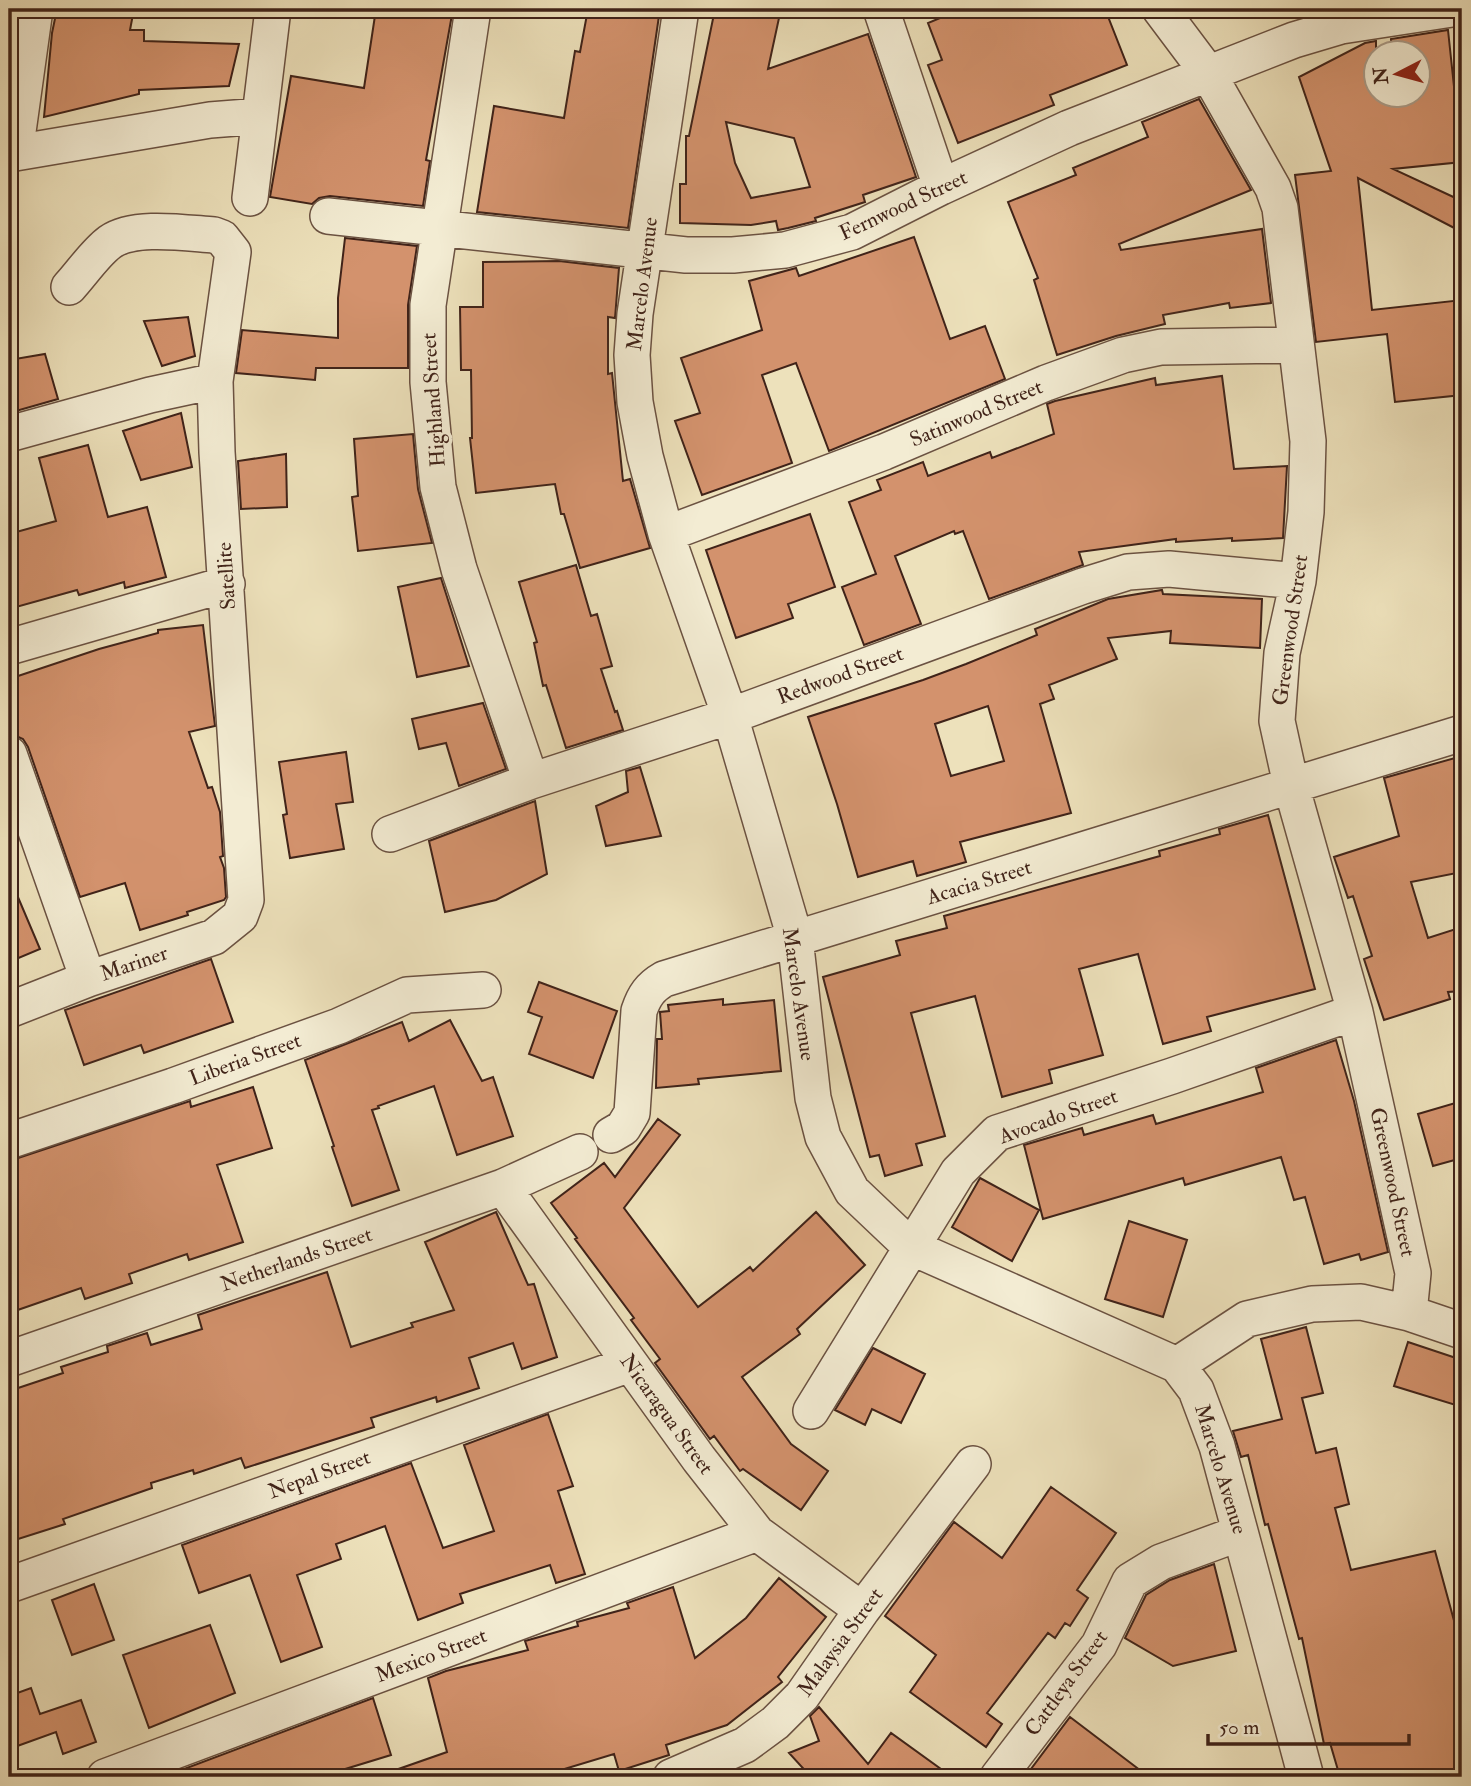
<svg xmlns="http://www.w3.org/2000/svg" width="1471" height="1786" font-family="'IM FELL Double Pica',serif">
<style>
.building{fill:#d3926d;stroke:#402319;stroke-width:2;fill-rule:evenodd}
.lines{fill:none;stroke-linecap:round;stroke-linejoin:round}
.minor-casing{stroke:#6b5242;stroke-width:38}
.minor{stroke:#f3ecd3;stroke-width:35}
.labels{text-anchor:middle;stroke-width:7;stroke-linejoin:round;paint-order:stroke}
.street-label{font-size:21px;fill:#402319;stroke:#f3ecd3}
</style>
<rect width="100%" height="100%" fill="#ede1bb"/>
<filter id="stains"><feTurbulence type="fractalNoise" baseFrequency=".00286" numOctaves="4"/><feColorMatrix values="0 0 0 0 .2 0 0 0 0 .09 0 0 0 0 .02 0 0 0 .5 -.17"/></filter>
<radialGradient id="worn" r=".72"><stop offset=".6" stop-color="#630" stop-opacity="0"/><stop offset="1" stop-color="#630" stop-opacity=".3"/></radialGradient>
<path class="building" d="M 57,9 L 134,9 L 130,30 L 144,30 L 144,41 L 239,44 L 229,86 L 139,90 L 139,94 L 44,117 L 52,33 Z
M 376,9 L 453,9 L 426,160 L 430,161 L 423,206 L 330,196 L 319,198 L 312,204 L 270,197 L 291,76 L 364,88 Z
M 588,9 L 660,9 L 628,228 L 477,212 L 494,106 L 564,118 L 575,51 L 580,52 Z
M 715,9 L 736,9 L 779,18 L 768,69 L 868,34 L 916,177 L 863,195 L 865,202 L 815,218 L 816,221 L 788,228 L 778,230 L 776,221 L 751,225 L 680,223 L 680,184 L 686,184 L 686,136 L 689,136 ZM 726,122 L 794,138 L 810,187 L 751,198 L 735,163 Z
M 942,9 L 1105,9 L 1127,65 L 1050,95 L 1054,105 L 958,143 L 928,65 L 942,60 L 928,23 L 945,16 Z
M 1448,30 L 1462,162 L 1393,169 L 1462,201 L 1462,232 L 1358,178 L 1372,310 L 1462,300 L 1462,395 L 1395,402 L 1387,334 L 1316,342 L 1295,175 L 1331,171 L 1299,77 L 1365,43 L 1376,41 L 1376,94 L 1418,94 L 1418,52 L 1392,52 L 1391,39 Z
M 1199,99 L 1251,190 L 1119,244 L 1121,250 L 1262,229 L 1271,303 L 1230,308 L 1229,303 L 1163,315 L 1165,324 L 1116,336 L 1057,355 L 1034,280 L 1038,278 L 1008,202 L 1076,175 L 1073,168 L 1148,137 L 1142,122 Z
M 914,237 L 950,339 L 985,326 L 1005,379 L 829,451 L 796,363 L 762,375 L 792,463 L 702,495 L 675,421 L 700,413 L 681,358 L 762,330 L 749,281 L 796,268 L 799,276 Z
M 345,238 L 417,246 L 408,305 L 408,368 L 316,368 L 315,380 L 236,373 L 242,330 L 338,338 L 338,298 Z
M 559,261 L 619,268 L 615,318 L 608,317 L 608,374 L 612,373 L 623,481 L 630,479 L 650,548 L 580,568 L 564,514 L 561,514 L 555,484 L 476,493 L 470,438 L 472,438 L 471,370 L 461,370 L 460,307 L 483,307 L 483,262 Z
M 188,317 L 195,356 L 162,366 L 144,321 Z
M 45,354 L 58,399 L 9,413 L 9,360 Z
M 1222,376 L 1234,469 L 1287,466 L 1283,538 L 1232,541 L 1232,538 L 1176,542 L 1176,539 L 1079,552 L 1083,565 L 989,599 L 963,531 L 955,534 L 954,531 L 895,556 L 921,624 L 864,645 L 842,587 L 876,574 L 849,502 L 881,490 L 877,480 L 923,462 L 928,476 L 990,452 L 992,458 L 1054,434 L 1047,404 L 1055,401 L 1155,378 L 1156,385 Z
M 181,413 L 192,467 L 141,480 L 123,431 Z
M 413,434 L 418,489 L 432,543 L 358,551 L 352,497 L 358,496 L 354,439 Z
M 88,445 L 108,517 L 147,507 L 166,577 L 125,588 L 124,582 L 79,595 L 77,590 L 9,609 L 9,534 L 56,521 L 39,458 Z
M 286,454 L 287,507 L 241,509 L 238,461 Z
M 810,514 L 835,587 L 788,604 L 793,618 L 736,638 L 706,550 Z
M 576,565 L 591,616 L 597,614 L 612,666 L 601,669 L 615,712 L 617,711 L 623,730 L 566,748 L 546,685 L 543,686 L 534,643 L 537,642 L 519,582 Z
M 441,578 L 469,666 L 417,677 L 398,587 Z
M 1162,590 L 1163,594 L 1262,599 L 1260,648 L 1170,643 L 1171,631 L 1108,638 L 1117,659 L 1049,685 L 1054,699 L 1040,704 L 1071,813 L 960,842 L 966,862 L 917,876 L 913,861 L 858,877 L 837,804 L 808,717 L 923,680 L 966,664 L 1037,635 L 1035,629 L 1108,599 ZM 988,706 L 1004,761 L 951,776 L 935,724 Z
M 203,625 L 215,726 L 189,732 L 208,788 L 212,787 L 220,812 L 223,856 L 220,857 L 224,868 L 226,897 L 224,900 L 187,912 L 188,915 L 140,930 L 125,883 L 80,897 L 28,747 L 23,739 L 16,736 L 9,712 L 9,679 L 99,649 L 158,633 L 158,630 Z
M 483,703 L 506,769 L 459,786 L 446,743 L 419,749 L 412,719 Z
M 346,752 L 353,802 L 336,804 L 344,849 L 290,858 L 283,815 L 287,814 L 279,762 Z
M 1462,756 L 1462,872 L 1411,882 L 1428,938 L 1462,927 L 1462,991 L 1448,992 L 1450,999 L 1384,1020 L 1364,959 L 1372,956 L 1353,896 L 1348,898 L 1334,857 L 1399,836 L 1384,778 Z
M 640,767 L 661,836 L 606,846 L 596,806 L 628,792 L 626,771 Z
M 535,801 L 547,874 L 496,900 L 445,912 L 429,841 Z
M 1268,815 L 1315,989 L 1207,1017 L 1211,1031 L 1163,1044 L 1138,954 L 1079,969 L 1103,1055 L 1049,1070 L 1052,1083 L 1002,1097 L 975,996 L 911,1013 L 945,1136 L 916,1144 L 922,1165 L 885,1176 L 879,1155 L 870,1157 L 823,977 L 900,955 L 896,941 L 947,928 L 944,916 L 1160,856 L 1159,851 L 1220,834 L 1219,829 Z
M 9,876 L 40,949 L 9,962 Z
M 211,959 L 233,1022 L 144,1053 L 141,1045 L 84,1065 L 65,1010 Z
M 539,982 L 617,1011 L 593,1078 L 529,1054 L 542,1017 L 528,1012 Z
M 723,999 L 723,1005 L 774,1000 L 781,1071 L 698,1079 L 699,1084 L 656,1088 L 657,1039 L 662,1039 L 660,1012 L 669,1011 L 668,1005 Z
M 450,1020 L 482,1081 L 493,1077 L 513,1136 L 457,1155 L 434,1086 L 378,1106 L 379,1108 L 372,1110 L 399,1190 L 352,1206 L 332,1147 L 334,1146 L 305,1060 L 402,1022 L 409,1041 Z
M 1336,1040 L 1354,1101 L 1388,1252 L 1361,1260 L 1359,1254 L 1324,1264 L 1305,1197 L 1294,1200 L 1281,1157 L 1185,1185 L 1183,1178 L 1043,1219 L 1024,1145 L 1082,1128 L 1084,1135 L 1153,1115 L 1156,1124 L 1263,1092 L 1256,1068 Z
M 253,1087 L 272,1148 L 217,1165 L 243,1242 L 189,1260 L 187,1254 L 129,1274 L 132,1283 L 85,1299 L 81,1288 L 9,1313 L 9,1161 L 190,1101 L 191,1107 Z
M 1462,1101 L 1462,1158 L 1433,1166 L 1418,1114 Z
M 658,1119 L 680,1135 L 624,1208 L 698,1307 L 750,1267 L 753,1271 L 816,1212 L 865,1265 L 797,1329 L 800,1334 L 742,1377 L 791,1444 L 828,1471 L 801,1510 L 743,1469 L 740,1471 L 714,1436 L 710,1439 L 655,1363 L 660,1359 L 631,1320 L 634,1318 L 575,1239 L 577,1238 L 551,1203 L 604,1163 L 615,1177 Z
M 980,1178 L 1039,1210 L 1012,1261 L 952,1227 Z
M 496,1212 L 528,1285 L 534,1284 L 557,1357 L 522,1369 L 513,1343 L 469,1358 L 479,1388 L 437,1402 L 436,1397 L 371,1418 L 374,1427 L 245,1468 L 241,1458 L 194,1474 L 193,1470 L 151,1483 L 152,1488 L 63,1519 L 65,1524 L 15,1540 L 9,1520 L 9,1391 L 63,1373 L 61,1367 L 108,1352 L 107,1346 L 147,1333 L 151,1345 L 202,1329 L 198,1315 L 327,1272 L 351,1347 L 413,1327 L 411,1323 L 454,1310 L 425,1242 Z
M 1129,1221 L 1187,1240 L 1163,1317 L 1105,1299 Z
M 1306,1327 L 1323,1393 L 1302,1398 L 1316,1453 L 1336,1448 L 1349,1504 L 1335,1508 L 1351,1570 L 1435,1551 L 1462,1650 L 1462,1777 L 1340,1777 L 1330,1743 L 1324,1744 L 1302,1638 L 1299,1639 L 1268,1524 L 1265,1525 L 1248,1455 L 1241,1457 L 1233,1431 L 1282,1419 L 1261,1339 Z
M 1408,1342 L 1462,1360 L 1462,1407 L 1394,1386 Z
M 873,1348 L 925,1374 L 901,1423 L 872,1409 L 865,1425 L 835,1410 Z
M 548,1414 L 573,1486 L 558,1491 L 585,1574 L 556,1583 L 550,1565 L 460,1594 L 463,1603 L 418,1620 L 385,1526 L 336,1544 L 341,1559 L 297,1575 L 322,1647 L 281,1662 L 250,1575 L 199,1593 L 182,1545 L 411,1463 L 443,1548 L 494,1531 L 464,1445 Z
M 1051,1487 L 1116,1533 L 1077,1590 L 1088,1598 L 1070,1626 L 1065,1623 L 1055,1638 L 1048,1633 L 987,1713 L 1002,1724 L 986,1747 L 910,1692 L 936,1655 L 885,1616 L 954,1522 L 1002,1558 Z
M 1214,1564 L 1236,1651 L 1173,1666 L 1125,1638 L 1146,1595 L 1170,1580 Z
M 779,1578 L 826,1617 L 778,1677 L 782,1682 L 727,1725 L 666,1745 L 669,1755 L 619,1771 L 614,1754 L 538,1777 L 388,1777 L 387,1773 L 447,1752 L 428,1678 L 446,1671 L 528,1650 L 525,1641 L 578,1626 L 577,1622 L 629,1608 L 627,1603 L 673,1587 L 695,1658 L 746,1618 Z
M 94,1584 L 114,1640 L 72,1655 L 52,1600 Z
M 210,1625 L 235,1693 L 149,1728 L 123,1655 Z
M 31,1688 L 40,1714 L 81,1700 L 96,1742 L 63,1754 L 56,1732 L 9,1749 L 9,1696 Z
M 373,1698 L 391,1755 L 342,1770 L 344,1777 L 169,1777 L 168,1775 Z
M 819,1707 L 868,1764 L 891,1733 L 952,1777 L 811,1777 L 789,1753 L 819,1741 L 810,1716 Z
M 1070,1717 L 1149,1777 L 1025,1777 Z"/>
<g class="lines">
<defs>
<path id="minor" d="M 473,9 L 428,305 L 428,382 L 438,487 L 459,569 L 531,781
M 681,9 L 635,314 L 632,355 L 635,402 L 645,456 L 666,534 L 730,716 L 795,938 L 813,1098 L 823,1137 L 852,1191 L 911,1247 L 1177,1365 L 1196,1390 L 1217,1446 L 1306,1777
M 881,9 L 941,187
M 1160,9 L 1208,73 L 1273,188 L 1280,208 L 1308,441 L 1306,512 L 1298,581 L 1282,653 L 1277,721 L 1291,785 L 1355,1012 L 1413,1273 L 1409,1313
M 15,153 L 35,9
M 9,154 L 210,120 L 260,116
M 250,198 L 273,9
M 328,216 L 686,255 L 733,255 L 785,250 L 852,232 L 941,187 L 1069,128 L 1294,40 L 1341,26 L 1452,9
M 9,434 L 150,395 L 215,381
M 666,534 L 884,452 L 1046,383 L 1123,355 L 1161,347 L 1296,345
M 9,647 L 227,584
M 9,754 L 88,979
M 390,834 L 531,781 L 730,716 L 1083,586 L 1128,572 L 1169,569 L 1298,581
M 9,1010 L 88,979 L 214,937 L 240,916 L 246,900 L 217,452 L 215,381 L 233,252 L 222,238 L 214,235 C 185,233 134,225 110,242 C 95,253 82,273 69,287
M 611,1135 L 623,1128 L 632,1113 L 639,1011 C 644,996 650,987 664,979 L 1462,733
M 9,1141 L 173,1086 L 339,1026 L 407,995 L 483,990
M 503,1187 L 699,1459 L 757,1533 L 862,1610
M 9,1359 L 503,1187 L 580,1152
M 1177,1365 L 1247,1319 L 1312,1304 L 1361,1302 L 1409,1313 L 1462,1331
M 811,1411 L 958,1172 L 997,1133 L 1172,1076 L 1355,1012
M 9,1585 L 630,1364
M 105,1777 L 757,1533
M 671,1777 L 745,1745 L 775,1723 L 802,1696 L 862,1610 L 973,1464
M 998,1777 L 1099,1645 L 1130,1581 L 1161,1562 L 1240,1533"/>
</defs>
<use href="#minor" class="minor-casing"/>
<use href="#minor" class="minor"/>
</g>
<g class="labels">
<g class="street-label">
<text transform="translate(903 205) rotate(-25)" y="7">Fernwood Street</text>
<text transform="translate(642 284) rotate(-83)" y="7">Marcelo Avenue</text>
<text transform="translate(433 400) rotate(-94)" y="7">Highland Street</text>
<text transform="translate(976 413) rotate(-23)" y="7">Satinwood Street</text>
<text transform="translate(226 576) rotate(-94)" y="7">Satellite</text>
<text transform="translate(1290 630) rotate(-82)" y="7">Greenwood Street</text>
<text transform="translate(840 675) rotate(-20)" y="7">Redwood Street</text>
<text transform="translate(979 882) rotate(-17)" y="7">Acacia Street</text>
<text transform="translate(134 963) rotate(-19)" y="7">Mariner</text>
<text transform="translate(799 994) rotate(82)" y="7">Marcelo Avenue</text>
<text transform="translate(245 1059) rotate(-20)" y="7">Liberia Street</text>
<text transform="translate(1058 1116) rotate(-20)" y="7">Avocado Street</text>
<text transform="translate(1393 1182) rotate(78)" y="7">Greenwood Street</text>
<text transform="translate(296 1259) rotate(-19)" y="7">Netherlands Street</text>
<text transform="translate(667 1414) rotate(54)" y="7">Nicaragua Street</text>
<text transform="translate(1221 1469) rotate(73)" y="7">Marcelo Avenue</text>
<text transform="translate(319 1474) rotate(-20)" y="7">Nepal Street</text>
<text transform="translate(840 1642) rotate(-54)" y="7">Malaysia Street</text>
<text transform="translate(431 1655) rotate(-21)" y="7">Mexico Street</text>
<text transform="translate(1066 1683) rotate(-54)" y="7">Cattleya Street</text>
</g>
</g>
<rect width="1471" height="1786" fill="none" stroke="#ede1bb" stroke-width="35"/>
<rect x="10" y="10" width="1450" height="1765" fill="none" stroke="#402319" stroke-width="3.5"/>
<rect x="18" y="18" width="1436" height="1751" fill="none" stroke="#402319" stroke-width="2"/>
<g transform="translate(1397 74) rotate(264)"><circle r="33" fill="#f3ecd3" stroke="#ab9c89" stroke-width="2"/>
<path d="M0-5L12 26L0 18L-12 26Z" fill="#8f2418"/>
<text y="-10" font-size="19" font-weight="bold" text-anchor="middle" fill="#402319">N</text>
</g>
<path d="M1208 1734v10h201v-10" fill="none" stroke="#402319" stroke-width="3.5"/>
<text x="1219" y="1734" font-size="21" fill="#402319" stroke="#f3ecd3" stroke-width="5" paint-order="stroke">50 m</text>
<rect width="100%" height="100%" filter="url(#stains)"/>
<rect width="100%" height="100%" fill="url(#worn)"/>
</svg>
